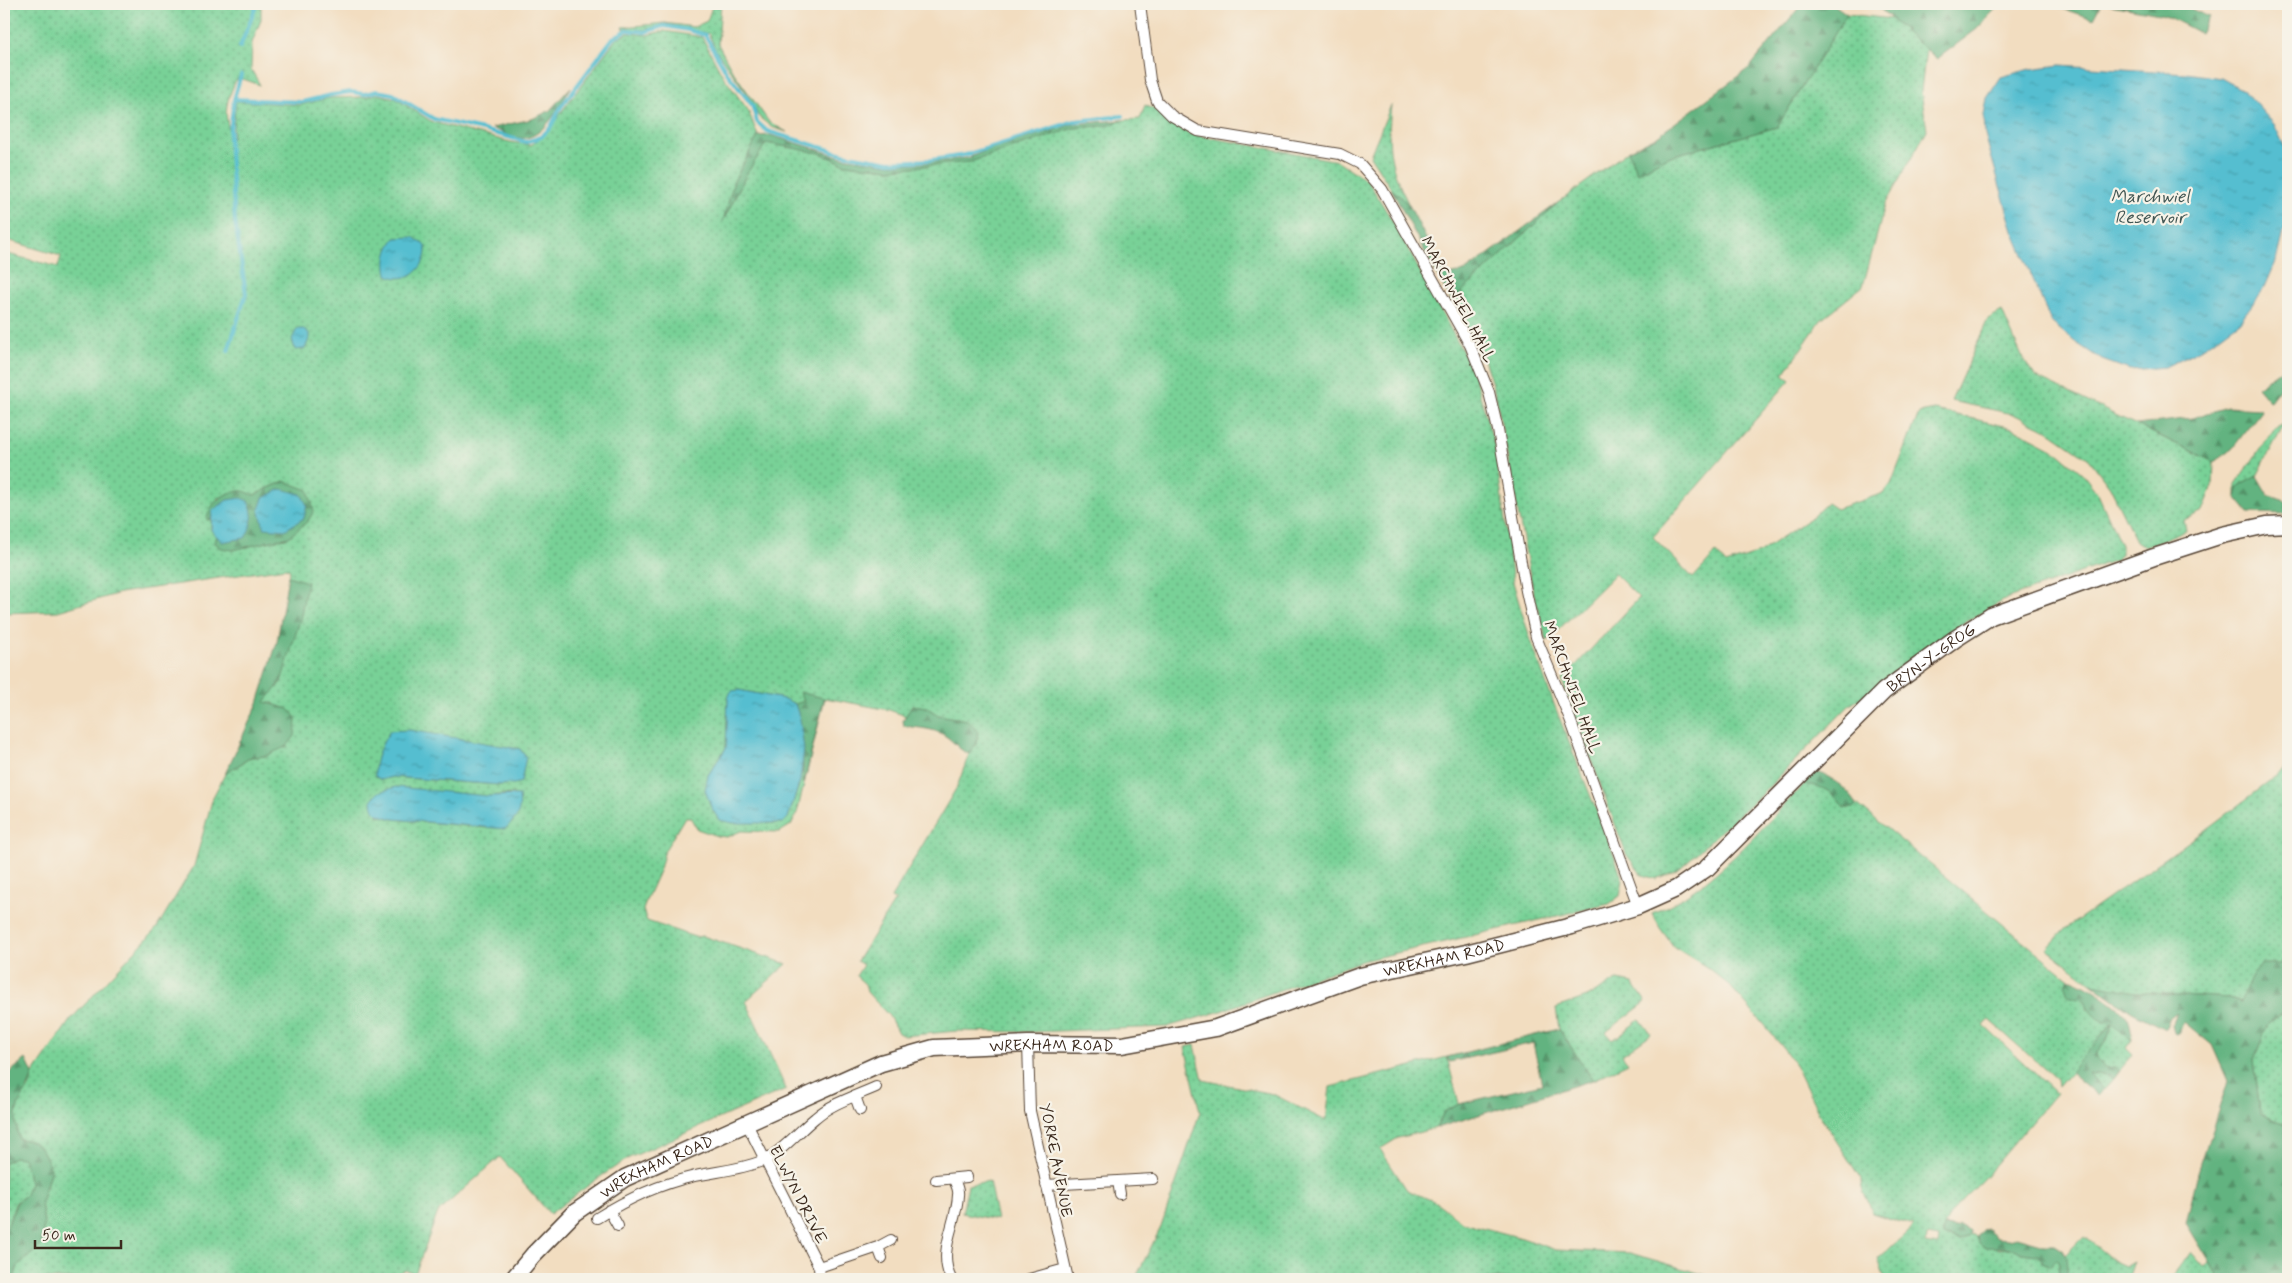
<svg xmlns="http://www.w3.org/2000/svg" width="2292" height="1283" font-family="Mynerve,sans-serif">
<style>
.grass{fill:url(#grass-dots);stroke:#5a7e5a;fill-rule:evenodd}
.forest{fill:url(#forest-firs);stroke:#4e6e4f}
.water{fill:url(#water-ripples);stroke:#487477}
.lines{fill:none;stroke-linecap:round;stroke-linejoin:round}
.stream{stroke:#54bed0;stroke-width:4}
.street-casing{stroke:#564536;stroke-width:12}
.primary-casing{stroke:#564536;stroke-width:19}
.street{stroke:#fff;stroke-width:10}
.primary{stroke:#fff;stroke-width:16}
.labels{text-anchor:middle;stroke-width:4.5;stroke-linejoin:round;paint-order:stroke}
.street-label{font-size:16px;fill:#3b2a1e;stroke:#f7f3e8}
.water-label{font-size:18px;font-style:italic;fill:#425653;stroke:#f7f3e8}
</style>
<defs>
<pattern id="grass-dots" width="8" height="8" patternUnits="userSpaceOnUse" patternTransform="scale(1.25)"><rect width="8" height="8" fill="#78d197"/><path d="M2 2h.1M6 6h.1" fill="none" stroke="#64aa7b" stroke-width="1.8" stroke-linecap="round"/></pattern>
<pattern id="forest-firs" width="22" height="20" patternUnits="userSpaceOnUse" patternTransform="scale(1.25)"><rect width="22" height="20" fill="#62b380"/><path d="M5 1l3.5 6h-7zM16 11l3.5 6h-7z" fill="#529268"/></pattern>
<pattern id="water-ripples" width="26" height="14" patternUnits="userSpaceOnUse" patternTransform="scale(1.25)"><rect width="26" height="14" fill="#54bed0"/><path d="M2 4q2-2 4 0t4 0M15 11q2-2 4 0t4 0" fill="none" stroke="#479ba8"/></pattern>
</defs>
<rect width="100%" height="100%" fill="#f7f3e8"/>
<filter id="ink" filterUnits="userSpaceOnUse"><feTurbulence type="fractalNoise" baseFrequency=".02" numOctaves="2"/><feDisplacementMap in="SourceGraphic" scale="10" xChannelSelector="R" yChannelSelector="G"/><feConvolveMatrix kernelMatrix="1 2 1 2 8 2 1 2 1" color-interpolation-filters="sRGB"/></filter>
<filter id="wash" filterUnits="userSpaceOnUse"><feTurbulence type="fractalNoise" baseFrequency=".0096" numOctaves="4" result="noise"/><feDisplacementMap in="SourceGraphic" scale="20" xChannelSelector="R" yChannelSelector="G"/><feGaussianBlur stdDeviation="1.12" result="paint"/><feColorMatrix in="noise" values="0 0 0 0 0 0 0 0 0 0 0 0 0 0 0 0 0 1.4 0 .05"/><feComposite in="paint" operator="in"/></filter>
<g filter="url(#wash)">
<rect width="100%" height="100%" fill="#f2ddc0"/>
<path class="grass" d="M 4,4 L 261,4 L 261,20 L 252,43 L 251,69 L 260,85 L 243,79 L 236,80 C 225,105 223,113 232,139 L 236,101 L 300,105 L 329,98 L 364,97 L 377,94 L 395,98 L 432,122 L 510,142 L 531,145 L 545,134 L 616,39 L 628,33 L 647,35 L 664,31 L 702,37 L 723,76 L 748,110 L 758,136 L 734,181 L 725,217 L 746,175 L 766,143 L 820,153 L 845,164 L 889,169 L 969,162 L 1074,128 L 1110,125 L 1123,120 L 1140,119 L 1145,105 L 1158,111 L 1169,122 L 1190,134 L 1338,161 L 1368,181 L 1398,230 L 1473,371 L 1495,447 L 1513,582 C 1541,684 1587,781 1623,880 L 1620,896 L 1609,904 L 1362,961 L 1218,1012 L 1167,1027 L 1031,1032 L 956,1031 L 904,1036 L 898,1033 L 889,1016 L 867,992 L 865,984 L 856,976 L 863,965 L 857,961 L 894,902 L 897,901 L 891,898 L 957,787 L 969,754 L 976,744 L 967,720 L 938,715 L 926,707 L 912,705 L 906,716 L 889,710 L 825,698 L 797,813 L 791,825 L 780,832 L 741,831 L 727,837 L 717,836 L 697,829 L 690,817 L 685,817 L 665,850 L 660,869 L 647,898 L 643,910 L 647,921 L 695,937 L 703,936 L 787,964 L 746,1001 L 786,1089 L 629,1158 L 597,1179 L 550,1214 L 500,1157 L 438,1212 L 415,1274 L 405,1270 L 401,1272 L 397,1279 L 14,1279 L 18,1265 L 41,1246 L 43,1240 L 44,1223 L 41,1203 L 51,1169 C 43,1151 41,1141 19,1139 L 14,1120 L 20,1099 L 29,1088 L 33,1074 L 71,1019 L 156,929 L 194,866 L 213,797 L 225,774 L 251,757 L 266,756 L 275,704 L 264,702 L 306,582 L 288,576 L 290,570 L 285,568 L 120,593 L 58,611 L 4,613 L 4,253 L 58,267 L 61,256 L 4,239 ZM 284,481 L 289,537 L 233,550 L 215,543 L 217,536 L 211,530 L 211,519 L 207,520 L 218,498 L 241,491 L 254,495 ZM 739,690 L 784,699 L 801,734 L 804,749 L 800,781 L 788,818 L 782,823 L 760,823 L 708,775 L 726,748 L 728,698 L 731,692 ZM 490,745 L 520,749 L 526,757 L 515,784 L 500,785 L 392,777 L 381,780 L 375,776 ZM 512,794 L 518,795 L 487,828 L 393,819 L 377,815 L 488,796 Z
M 713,4 L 721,4 L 718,44 L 732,70 L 769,122 L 787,132 L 771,127 L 759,117 L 748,95 L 715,49 L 709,34 L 665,24 L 645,30 L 624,29 L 623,27 L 665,23 L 694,27 L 707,21 Z
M 1847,14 L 1892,19 L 1926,49 L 1921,91 L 1927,130 L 1885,205 L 1863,286 L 1821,320 L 1783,375 L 1790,380 L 1653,537 L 1693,578 L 1716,553 L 1726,564 L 1759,553 L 1813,516 L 1827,503 L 1836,509 L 1884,493 L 1891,484 L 1919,413 L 1935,410 L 2013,428 L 2053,449 L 2082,473 L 2098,494 L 2121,545 L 2121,554 L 2116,560 L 2008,598 L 1961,625 L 1849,706 L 1763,793 L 1679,869 L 1656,879 L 1642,875 L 1626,854 L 1562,680 L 1639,598 L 1615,574 L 1547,641 L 1533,591 L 1496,397 L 1481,350 L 1455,308 L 1456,297 L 1559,202 L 1628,151 L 1637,173 L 1667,157 L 1777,127 Z
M 1391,105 C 1387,148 1389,166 1409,205 L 1394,193 L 1370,156 Z
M 2002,311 L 2023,359 L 2036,377 L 2214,462 L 2213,486 L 2203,511 L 2184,520 L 2186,530 L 2145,547 L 2136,541 L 2110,487 L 2089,459 L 2047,430 L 2013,414 L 1951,401 L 1988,319 Z
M 2284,424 L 2257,476 L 2239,486 L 2236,497 L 2236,484 L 2274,429 Z
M 2288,768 L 2288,952 L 2281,964 L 2253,974 L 2241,1002 L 2229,998 L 2136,992 L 2092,984 L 2047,949 L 2065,929 L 2201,833 Z
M 1805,783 L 1807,784 C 1823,784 1835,794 1844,808 L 1854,808 L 1857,804 L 2068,978 L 2065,986 L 2086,1000 L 2088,1009 L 2112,1023 L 2132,1040 L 2126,1048 L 2133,1055 L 2118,1072 L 2115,1067 L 2106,1068 L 2097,1060 L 2096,1054 L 2108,1037 L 2110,1026 L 2058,1087 L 2057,1080 L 1989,1020 L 1984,1026 L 2056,1093 L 1994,1166 C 1983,1186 1942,1211 1943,1235 L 1959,1240 L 1969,1238 L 1970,1235 L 1977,1237 L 1979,1243 L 1999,1249 L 2012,1248 L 2021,1253 L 2038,1255 L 2044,1263 L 2052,1265 L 2056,1258 L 2059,1264 L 2058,1279 L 1885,1279 L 1878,1259 L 1914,1226 L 1872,1213 C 1870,1200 1860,1191 1861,1179 L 1819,1114 L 1796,1066 L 1781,1045 L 1730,986 L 1708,968 L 1674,947 L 1660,928 L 1652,913 C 1712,890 1761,828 1805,783 ZM 1927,1235 L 1939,1237 L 1938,1245 L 1926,1243 Z
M 1617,980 L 1633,983 L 1646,1002 L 1606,1032 L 1613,1040 L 1640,1019 L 1651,1034 L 1622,1055 L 1628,1063 L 1593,1080 L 1559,1029 L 1556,1008 L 1587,997 Z
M 2288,1008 L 2288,1122 L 2286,1124 L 2260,1114 L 2254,1059 L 2268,1024 Z
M 1195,1045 L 1203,1080 L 1273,1094 L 1326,1121 L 1330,1087 L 1447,1057 L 1459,1104 L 1444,1112 L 1436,1128 L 1398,1138 L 1380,1149 L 1407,1190 L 1436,1202 L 1462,1222 L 1522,1238 L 1556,1250 L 1630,1253 L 1709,1276 L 1715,1279 L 1135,1279 L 1161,1227 L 1200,1112 L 1185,1047 Z
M 2088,1073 L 2109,1076 L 2113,1079 L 2103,1090 Z
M 14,1157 L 24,1158 L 30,1183 L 26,1195 L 16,1202 L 4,1234 L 4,1163 Z
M 989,1181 L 997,1220 L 962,1213 L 968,1185 Z
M 2084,1236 L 2114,1261 L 2125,1266 L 2134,1261 L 2128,1279 L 2068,1279 L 2065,1255 Z
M 2191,1252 L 2204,1267 L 2210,1263 L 2220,1279 L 2171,1279 Z"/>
<path class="forest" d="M 1802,4 L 1833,4 L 1847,14 L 1777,127 L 1667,157 L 1637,173 L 1628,151 L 1656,137 L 1749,68 Z
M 1887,4 L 2000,4 L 1977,29 L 1937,59 L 1878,7 Z
M 2049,4 L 2101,4 L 2093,19 Z
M 2105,4 L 2180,4 L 2209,17 L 2200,33 L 2165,15 Z
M 571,87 C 560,104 544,142 518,138 C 509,137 500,131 492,128 L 532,119 L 549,111 Z
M 1123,120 L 1110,125 L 1074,128 L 970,162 L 889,169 L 845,164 L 820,153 L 766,143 L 746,175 L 723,221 L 734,181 L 758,136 L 770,135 L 841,157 L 888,164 L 925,163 L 968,158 L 990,149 L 1074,124 Z
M 1390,187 L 1409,205 L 1439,264 L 1450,275 L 1467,270 L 1559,202 L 1456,297 L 1455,308 Z
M 2288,365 L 2288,377 L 2270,401 L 2268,400 L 2257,387 Z
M 2227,407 L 2260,409 L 2261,411 L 2232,449 L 2214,462 L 2137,425 L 2192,418 Z
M 2257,476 L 2268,495 L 2288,502 L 2288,514 L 2249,513 L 2236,497 L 2239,486 Z
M 284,481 L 308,490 L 314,511 L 308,521 L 289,537 L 233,550 L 220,548 L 215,542 L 217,536 L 222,542 L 212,511 L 211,519 L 207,520 C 208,504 226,490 242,491 C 246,491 250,494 254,495 Z
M 288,576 L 307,582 L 300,620 L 281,682 L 265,702 L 289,709 L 296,718 L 295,736 L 287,746 L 266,756 L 251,757 L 225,774 L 258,703 L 277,642 Z
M 799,692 L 824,698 L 804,784 C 801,757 805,732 795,704 L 804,701 Z
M 912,705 L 926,707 L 938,715 L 967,720 L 978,732 L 976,744 L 969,754 C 959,750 955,743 947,737 C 935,728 918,728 904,726 L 903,721 Z
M 1815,771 C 1834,778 1846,788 1857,804 L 1854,808 L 1844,808 C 1835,794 1823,785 1807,785 L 1804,781 Z
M 2288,952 L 2288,1008 L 2268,1024 L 2254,1059 L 2260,1114 L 2286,1124 L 2288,1122 L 2288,1279 L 2220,1279 L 2186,1223 L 2198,1172 L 2228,1081 L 2212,1045 L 2184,1022 L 2177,1035 L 2174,1033 L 2172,1025 L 2177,1012 L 2170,1017 L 2165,1029 L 2132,1012 L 2092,984 L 2136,992 L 2229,998 L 2240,1002 L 2253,974 L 2261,964 L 2281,964 Z
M 2068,978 C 2081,980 2119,1005 2127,1017 C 2131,1023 2131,1033 2132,1040 L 2112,1024 L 2108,1037 L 2096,1054 L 2097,1060 L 2106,1068 L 2115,1067 L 2118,1072 L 2113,1079 L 2109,1076 L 2089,1073 L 2103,1090 L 2098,1096 L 2070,1072 L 2111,1025 C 2097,1019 2090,1015 2085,1000 L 2068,995 L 2065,986 Z
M 1559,1029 L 1593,1080 L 1436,1128 L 1444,1112 L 1459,1104 L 1542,1084 L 1533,1043 L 1450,1062 L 1447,1057 Z
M 26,1059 L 33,1074 C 24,1104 9,1103 19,1139 C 41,1141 43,1151 51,1169 L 41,1203 L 44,1223 L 41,1246 L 18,1265 L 14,1279 L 4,1279 L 4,1234 L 17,1202 L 26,1195 L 30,1183 L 24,1158 L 14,1157 L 4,1163 L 4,1077 Z
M 1959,1225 L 1971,1232 L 1969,1238 L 1959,1240 L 1943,1235 L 1944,1226 L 1955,1227 Z
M 1987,1229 L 1997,1238 L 2008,1239 L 2016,1237 L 2044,1245 L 2054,1245 L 2062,1250 L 2066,1257 L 2068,1279 L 2058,1279 L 2059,1264 L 2056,1259 L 2052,1266 L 2044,1263 L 2038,1255 L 2021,1253 L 2012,1248 L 1984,1247 L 1979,1243 L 1977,1237 L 1982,1231 Z"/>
<path class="water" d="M 2060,65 L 2186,73 L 2221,78 L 2243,90 L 2274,124 L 2288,154 L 2288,215 L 2278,257 L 2265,287 L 2240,321 L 2206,346 L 2165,367 L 2130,370 L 2102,360 L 2075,342 L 2051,322 L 2013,231 L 1985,135 L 1984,115 L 1987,98 L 2001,77 L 2030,69 Z
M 413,237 L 426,246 C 428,268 407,285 387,275 C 384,260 386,250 395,238 Z
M 297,329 L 304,329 L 309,333 L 309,339 L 305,349 L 295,350 L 292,339 Z
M 281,489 L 301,494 L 307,505 L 304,518 L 285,530 L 264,528 L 259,509 L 263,498 Z
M 241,498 L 248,501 C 255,515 253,524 245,538 L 222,542 L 211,530 L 212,511 L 227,500 Z
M 739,690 L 784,699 L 795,704 L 800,719 L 804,749 L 800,781 L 788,818 L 783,823 L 733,823 L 719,820 L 711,807 L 705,790 L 708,775 L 726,748 L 728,698 L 731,691 Z
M 410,730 L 520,749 L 526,757 L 521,782 L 515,784 L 500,785 L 392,777 L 381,780 L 375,776 C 374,759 381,745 390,731 Z
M 396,787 L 488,796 L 519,795 C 521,813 518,817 505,829 L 393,819 C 380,815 372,815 372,799 L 379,792 Z"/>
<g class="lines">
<path class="stream" d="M 2203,4 L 2214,8
M 240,47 L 257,4
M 234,99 L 302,102 L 331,95 L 351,92 L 364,94 L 377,91 L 393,94 L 434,119 L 483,130 L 526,142 L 541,137 L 550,128 L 561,107 L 613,38 L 627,30 L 645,32 L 664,26 L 688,30 L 705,35 L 727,73 L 752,105 L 757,122 L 767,131 L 843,154 L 890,162 L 931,160 L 965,155 L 1075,121 L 1123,116
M 228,351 L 246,294 L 235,221 L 229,139 L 234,99 L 241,75"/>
</g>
</g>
<g filter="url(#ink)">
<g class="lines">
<defs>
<path id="street" d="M 1140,4 L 1150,80 L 1157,101 L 1172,116 L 1198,131 L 1340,154 L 1360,164 L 1382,189 L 1470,345 L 1489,392 L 1498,430 L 1526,591 L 1536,637 L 1570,719 L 1638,906
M 1028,1044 L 1030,1111 L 1068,1279
M 855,1096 L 860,1110
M 747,1124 L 819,1267 L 820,1279
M 936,1180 L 967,1177
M 1118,1181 L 1120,1194
M 1046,1185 L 1153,1179
M 609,1210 L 618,1226
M 597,1218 C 627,1199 660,1184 695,1176 C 718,1171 740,1170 762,1161 C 782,1152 798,1132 815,1118 C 832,1103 856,1096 876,1087
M 878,1247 L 882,1258
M 819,1267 L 878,1247 L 891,1240
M 951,1279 C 937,1250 957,1224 958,1195 C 959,1190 956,1184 954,1180
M 1029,1279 L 1065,1269"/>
<g id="primary">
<path id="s1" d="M 513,1279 L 533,1255 L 574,1213 L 625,1178 L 881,1063 L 934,1048 L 1028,1044 L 1122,1045 L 1216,1028 L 1360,976 L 1466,953 L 1572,926 L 1638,906 L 1676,889 L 1707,868 L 1884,691 L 1955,639 L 1991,616 L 2154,557 L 2222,535 L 2267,525 L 2288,524"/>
</g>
</defs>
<use href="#street" class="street-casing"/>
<use href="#primary" class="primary-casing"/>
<use href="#street" class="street"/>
<use href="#primary" class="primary"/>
</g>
</g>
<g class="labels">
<g class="street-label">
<text transform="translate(1459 299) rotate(62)" y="6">MARCHWIEL HALL</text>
<text dy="6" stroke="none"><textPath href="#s1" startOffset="1598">BRYN-Y-GROG</textPath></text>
<text transform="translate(1573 687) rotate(70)" y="6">MARCHWIEL HALL</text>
<text dy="6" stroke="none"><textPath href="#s1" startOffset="1010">WREXHAM ROAD</textPath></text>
<text dy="6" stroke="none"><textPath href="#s1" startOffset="605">WREXHAM ROAD</textPath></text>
<text transform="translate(1057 1160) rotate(79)" y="6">YORKE AVENUE</text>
<text dy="6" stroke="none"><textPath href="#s1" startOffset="185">WREXHAM ROAD</textPath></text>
<text transform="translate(799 1194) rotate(63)" y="6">ELWYN DRIVE</text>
</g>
<g class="water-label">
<text x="2150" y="202">Marchwiel<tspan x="2150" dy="21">Reservoir</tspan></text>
</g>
</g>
<rect width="2292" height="1283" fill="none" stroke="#f7f3e8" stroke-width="20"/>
<path d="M35 1240v8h86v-8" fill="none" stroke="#3b2a1e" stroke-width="2.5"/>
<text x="42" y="1240" font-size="15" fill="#3b2a1e" stroke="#f7f3e8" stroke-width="4" paint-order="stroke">50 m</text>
</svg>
